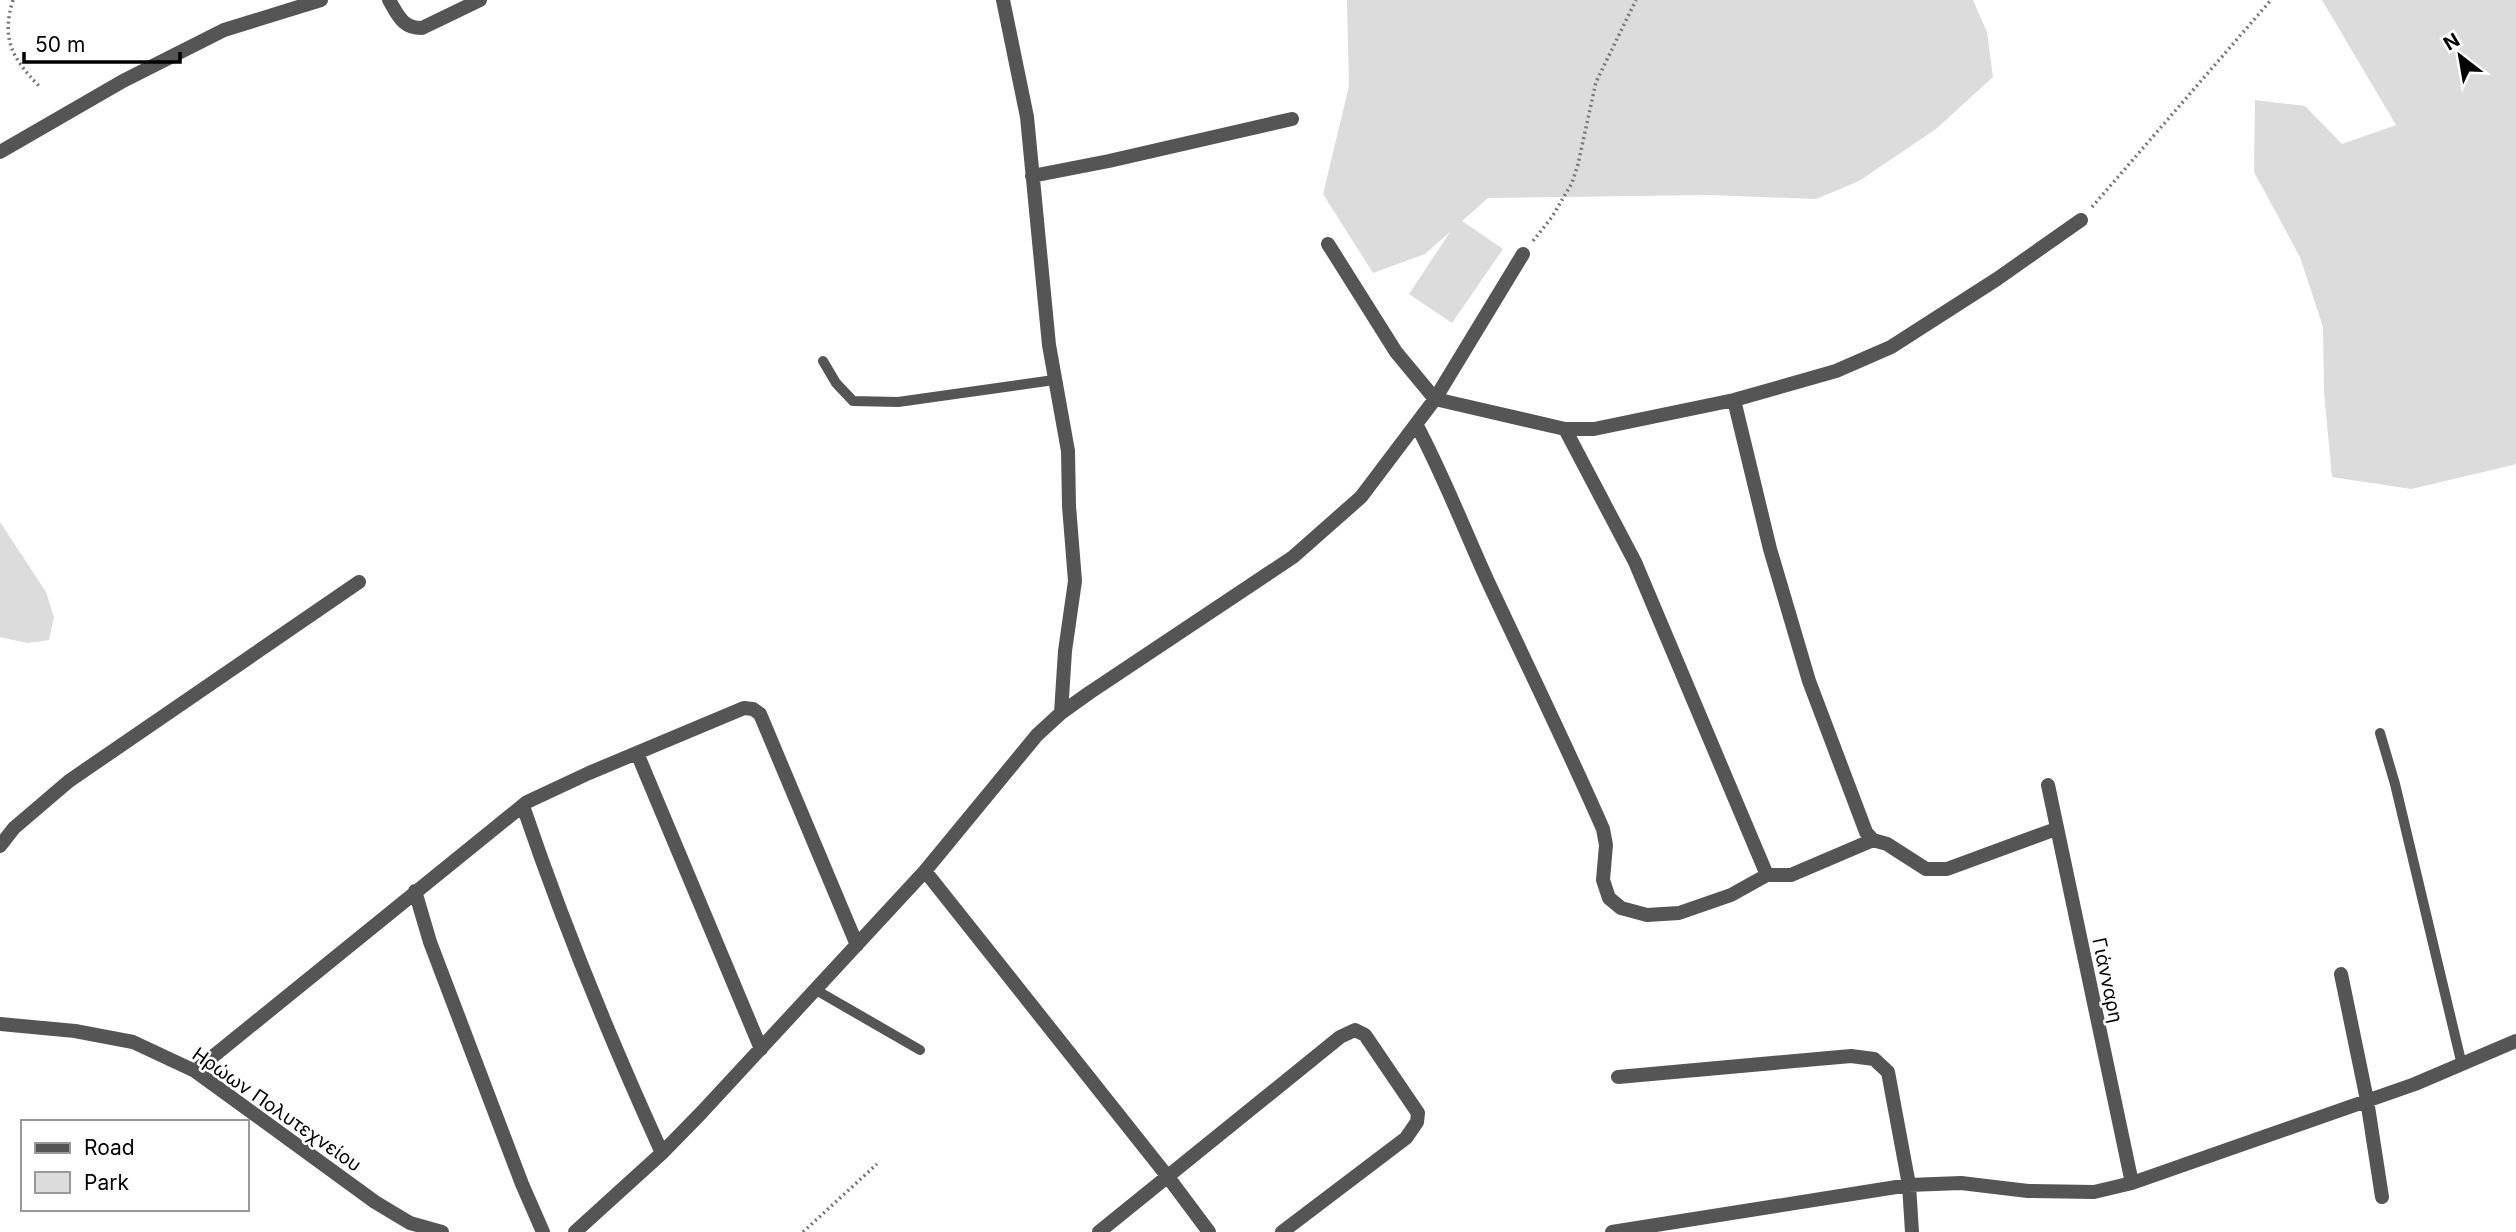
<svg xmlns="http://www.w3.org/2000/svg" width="2516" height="1232" font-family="Inter,sans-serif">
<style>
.green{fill:#dcdcdc}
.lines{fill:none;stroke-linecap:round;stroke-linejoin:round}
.path{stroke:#777;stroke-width:3.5;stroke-dasharray:2 3.5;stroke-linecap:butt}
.service{stroke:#555;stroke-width:10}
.minor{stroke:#555;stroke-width:14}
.labels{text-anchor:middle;stroke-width:5;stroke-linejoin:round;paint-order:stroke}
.street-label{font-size:19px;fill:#000;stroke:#fff}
</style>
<rect width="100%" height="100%" fill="#fff"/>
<path class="green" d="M 1347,0 L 1973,0 L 1987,32 L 1993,77 L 1936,129 L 1859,181 L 1816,199 L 1709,195 L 1488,198 L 1462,221 L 1503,249 L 1452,323 L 1409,294 L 1450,232 L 1425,254 L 1373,273 L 1323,194 L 1349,86 Z
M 2322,0 L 2516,0 L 2516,463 L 2513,465 L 2411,489 L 2332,477 L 2324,392 L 2323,327 L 2300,257 L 2254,172 L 2255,100 L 2305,106 L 2342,144 L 2396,125 Z
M 0,522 L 46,592 L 54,617 L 49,640 L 27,643 L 0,637 Z"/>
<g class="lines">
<path class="path" d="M 13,0 C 1,39 12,58 39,86
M 2092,207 L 2271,0
M 1533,241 L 1552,217 L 1572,183 L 1578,164 L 1596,82 L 1636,0
M 803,1232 L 877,1164"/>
<path class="service" d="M 823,361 L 836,383 L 853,401 L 898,402 L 1054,380
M 2380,733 L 2395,784 L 2462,1065
M 816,990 L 920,1050"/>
<path class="minor" d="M 389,0 C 398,15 402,28 422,28 L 480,0
M 1003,0 L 1027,117 L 1049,345 L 1068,451 L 1069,506 L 1075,581 L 1065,651 L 1061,713
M 0,152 L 123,81 L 224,30 L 321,0
M 1032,176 L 1109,161 L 1292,119
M 1328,244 L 1396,352 L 1435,399 L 1565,429 L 1594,429 L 1734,400 L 1836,371 L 1891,347 L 1997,279 L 2081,220
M 1734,400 L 1770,549 L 1809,681 L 1866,832 L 1873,840 L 1887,844 L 1926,869 L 1947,869 L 2056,829
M 1416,424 C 1444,476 1465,532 1490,586 C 1528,667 1567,747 1603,829 L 1606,845 L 1603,880 L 1609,898 L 1621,908 L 1647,915 L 1679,913 L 1731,895 L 1767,875 L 1791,875 L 1873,840
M 1565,429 L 1635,562 L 1767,875
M 637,753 L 761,1049
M 2048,785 L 2132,1183
M 523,806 C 563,924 610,1039 662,1153
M 0,846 L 14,828 L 69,781 L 359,582
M 925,871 L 1168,1177 L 1209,1232
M 415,891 L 430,942 L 522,1184 L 543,1232
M 2341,974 L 2367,1100 L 2382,1197
M 0,1024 L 75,1031 L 133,1042 L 195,1071 L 375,1202 L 410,1223 L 442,1232
M 195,1071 L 527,802 L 589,773 L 744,708 L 753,709 L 760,714 L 857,945
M 1618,1077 L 1851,1056 L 1874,1059 L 1888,1072 L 1909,1185 L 1912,1232
M 575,1232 L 662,1153 L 702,1112 L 925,871 L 1037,735 L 1061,713 L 1089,693 L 1293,557 L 1361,497 L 1435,399 L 1523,254
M 1099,1232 L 1340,1037 L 1355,1030 L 1365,1035 L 1418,1113 L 1417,1122 L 1406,1138 L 1282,1232
M 1612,1232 L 1909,1185 L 1961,1183 L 2028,1191 L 2094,1192 L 2132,1183 L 2415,1084 L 2516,1041"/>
</g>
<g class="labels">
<g class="street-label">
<text transform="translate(2108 980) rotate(78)" y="7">Γιάνναρη</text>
<text transform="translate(277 1109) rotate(35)" y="7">Ηρώων Πολυτεχνείου</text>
</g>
</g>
<rect x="21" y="1120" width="228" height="91" fill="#ffffff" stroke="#999999" stroke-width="2"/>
<rect x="35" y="1143" width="35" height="10" fill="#555555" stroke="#999999" stroke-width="2"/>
<text x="84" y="1155" font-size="21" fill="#000000">Road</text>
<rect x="35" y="1172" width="35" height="21" fill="#dcdcdc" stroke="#999999" stroke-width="2"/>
<text x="84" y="1190" font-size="21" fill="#000000">Park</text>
<g transform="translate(2460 56) rotate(329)" stroke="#ffffff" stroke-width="5" paint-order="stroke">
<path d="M0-5L12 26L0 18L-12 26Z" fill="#000000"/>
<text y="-10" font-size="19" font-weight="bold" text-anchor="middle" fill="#000000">N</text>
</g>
<path d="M24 52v10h156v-10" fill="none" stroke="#000000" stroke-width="3.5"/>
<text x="35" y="52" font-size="21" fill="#000000" stroke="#ffffff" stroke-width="5" paint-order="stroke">50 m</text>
</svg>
